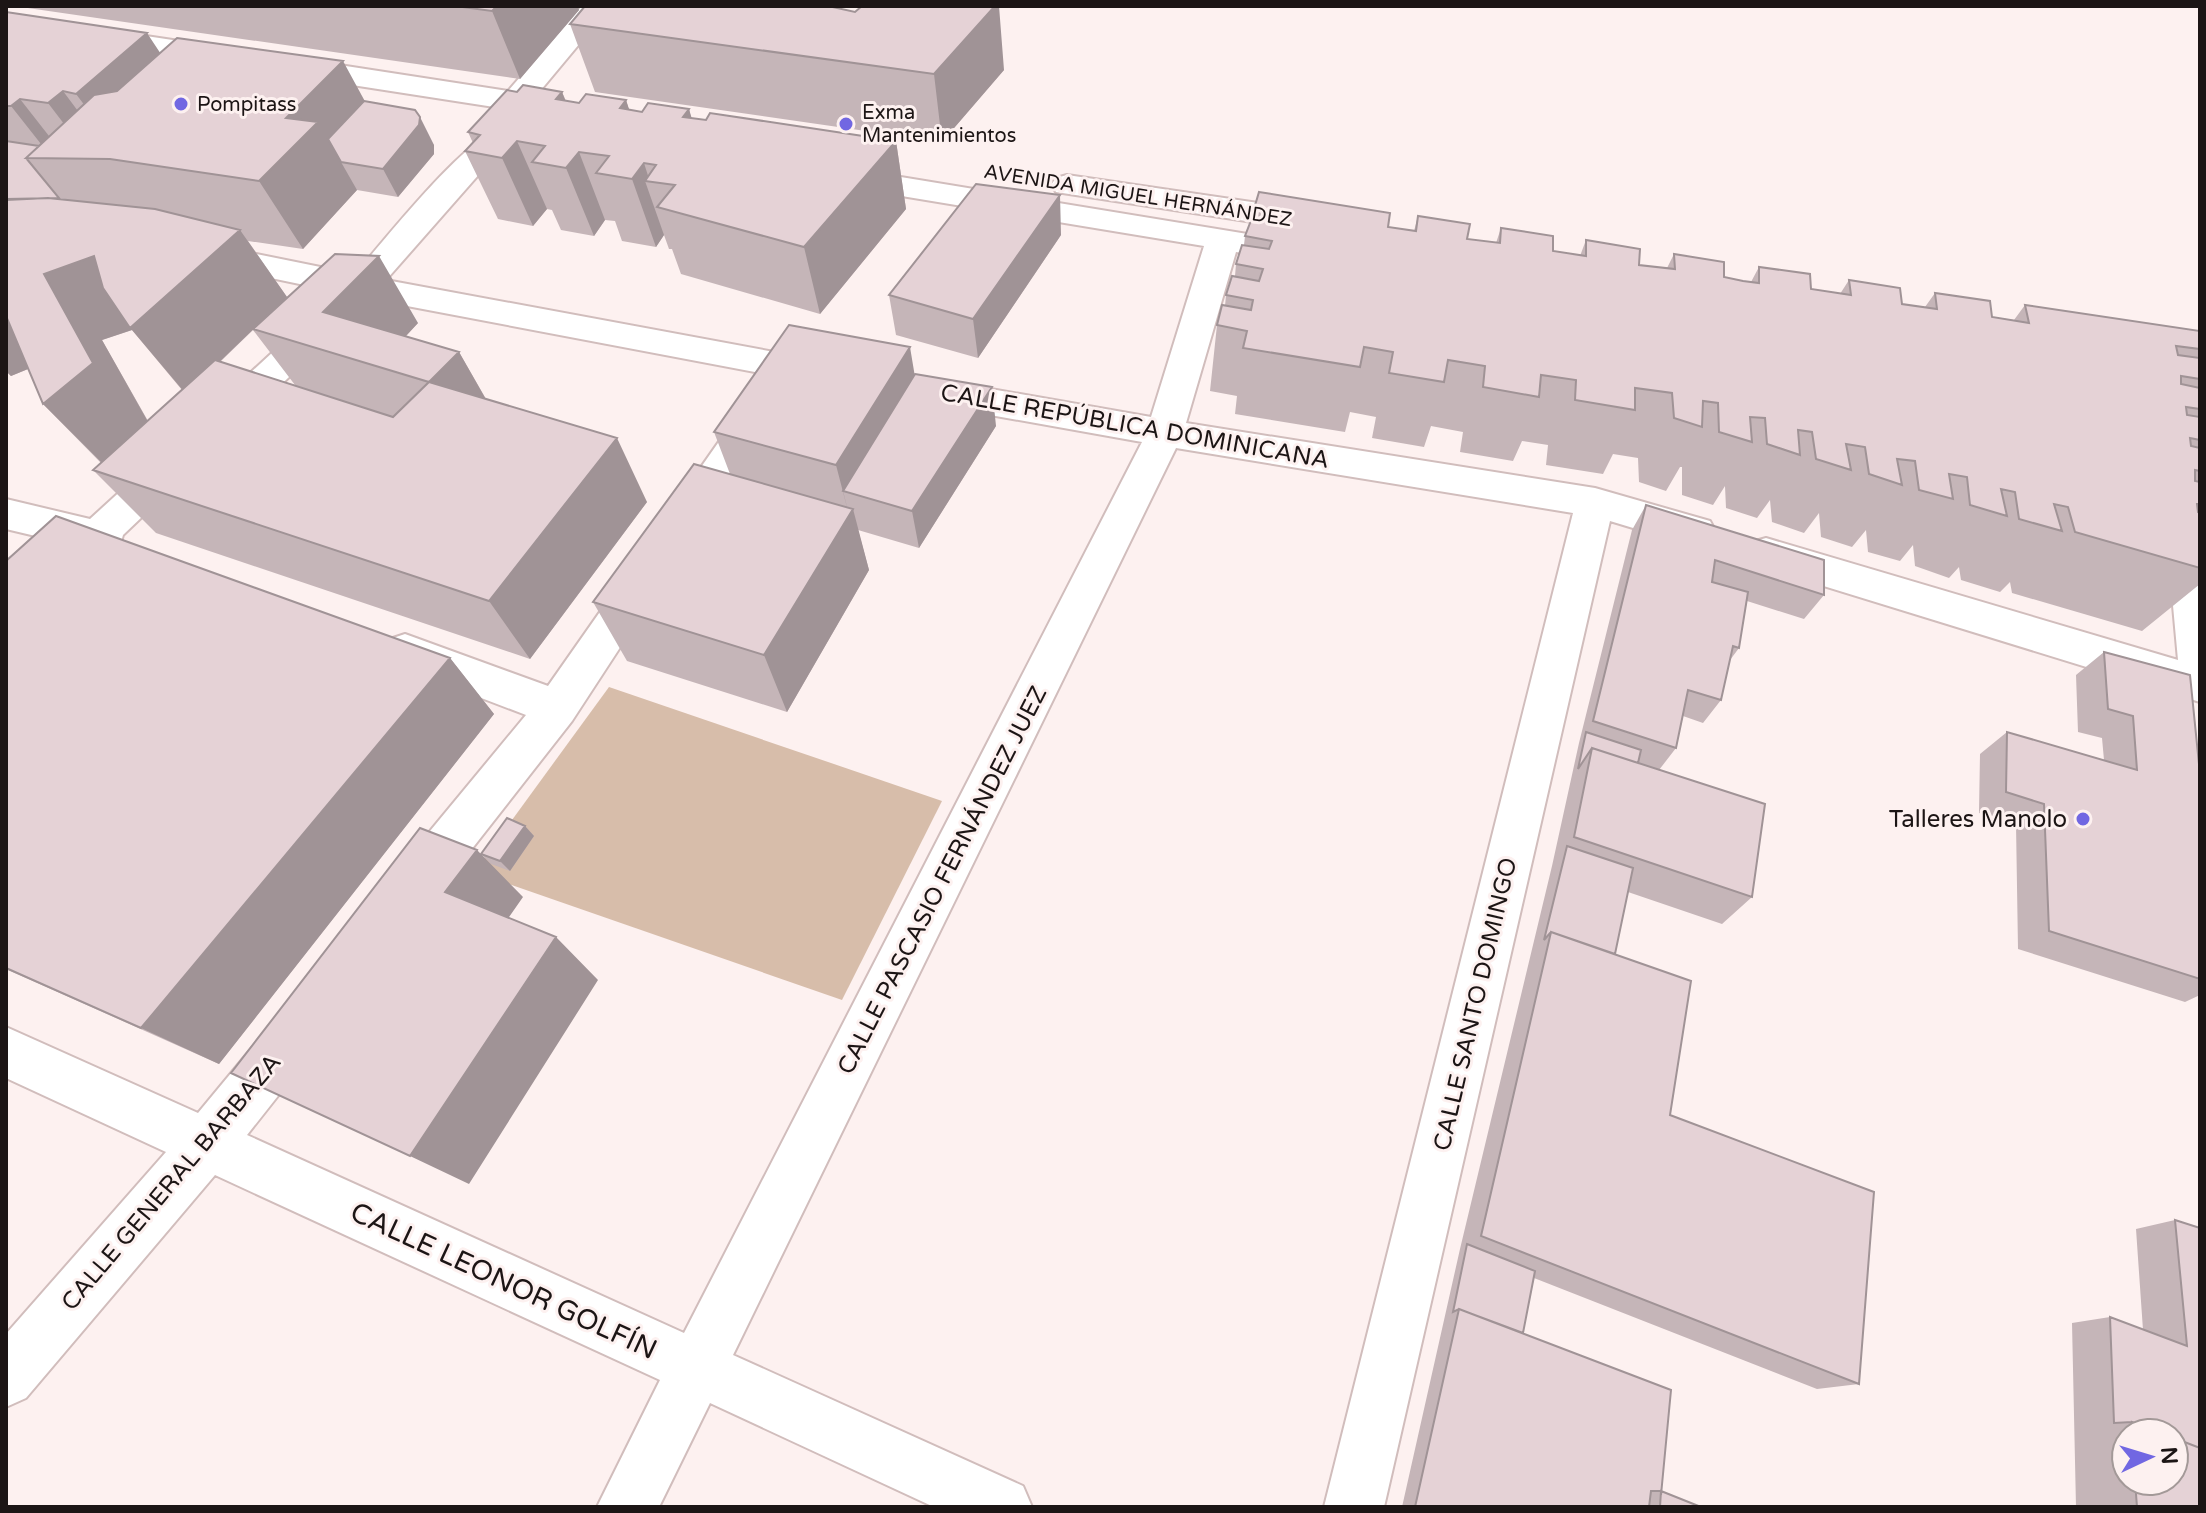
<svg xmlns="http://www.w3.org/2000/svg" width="2206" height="1513" font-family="'Varela Round',sans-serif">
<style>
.green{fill:#d7bdaa}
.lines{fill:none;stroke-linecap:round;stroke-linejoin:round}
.street-casing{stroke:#d1bdbc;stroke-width:4}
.street{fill:#fff;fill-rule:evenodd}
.wall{fill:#c5b5b8;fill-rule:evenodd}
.shaded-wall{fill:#a09396}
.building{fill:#e5d2d6;stroke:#a09396;stroke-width:2}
.poi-dot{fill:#7167e2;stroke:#fdf1f0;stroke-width:3}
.labels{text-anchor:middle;stroke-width:6;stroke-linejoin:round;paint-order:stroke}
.far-poi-label{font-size:20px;fill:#1c1515;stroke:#fdf1f0;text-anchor:start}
.far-street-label{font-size:20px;fill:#1c1515;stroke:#fdf1f0}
.street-label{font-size:24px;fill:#1c1515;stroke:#fdf1f0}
.poi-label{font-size:24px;fill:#1c1515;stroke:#fdf1f0;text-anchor:end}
.near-street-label{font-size:28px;fill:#1c1515;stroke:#fdf1f0}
</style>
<rect width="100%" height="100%" fill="#fdf1f0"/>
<path class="green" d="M 609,687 L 942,801 L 842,1000 L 474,872 Z"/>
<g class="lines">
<defs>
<path id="street" d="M 581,7 L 596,6 L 605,13 L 540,91 L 556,96 L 565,112 L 561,118 L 550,121 L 539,118 L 533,108 L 507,109 L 294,76 L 284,73 L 280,67 L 284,61 L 294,58 L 508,91 Z
M 6,15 L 226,48 L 236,51 L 240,57 L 236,63 L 226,66 L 6,31 Z
M 509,124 L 520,127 L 524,133 L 520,139 L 481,172 L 386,280 L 823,361 L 836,364 L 841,373 L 836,382 L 823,385 L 370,299 L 237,427 L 224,431 L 211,427 L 206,418 L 211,409 L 338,292 L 195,262 L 191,255 L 195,248 L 207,244 L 355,274 C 387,238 467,134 509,124 Z
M 846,168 L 1315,245 L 1319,252 L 1315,259 L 1303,263 L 1236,252 L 1186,423 L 1595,488 L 1710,521 L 1716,532 L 1710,543 L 1696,547 L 1610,521 L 1384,1507 L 1324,1507 L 1573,513 L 1176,448 L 733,1355 L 1023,1486 L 1032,1507 L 934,1507 L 710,1403 L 659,1507 L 597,1507 L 660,1380 L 215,1175 L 26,1398 L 6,1407 L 6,1334 L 166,1152 L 6,1078 L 6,1027 L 198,1113 L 275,1020 L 293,1012 L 311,1020 L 318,1037 L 311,1054 L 247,1135 L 684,1333 L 1142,442 L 934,405 L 921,401 L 916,392 L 921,383 L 934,379 L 1151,417 L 1204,246 L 835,185 L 830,178 L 835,171 Z
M 1067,175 L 1312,211 L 1323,214 L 1328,221 L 1323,228 L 1312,231 L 1056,192 L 1051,185 L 1056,178 Z
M 759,399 L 772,403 L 777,412 L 772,421 L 699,530 L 685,535 L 671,530 L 666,520 L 671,510 L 746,403 Z
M 173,451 L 186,455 L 192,465 L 186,475 L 123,535 L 119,549 L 105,553 L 21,634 L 6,638 L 6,597 L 65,543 L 6,529 L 6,499 L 90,519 L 160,455 Z
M 2186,514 L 2200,519 L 2200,702 L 1752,564 L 1746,553 L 1752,542 L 1766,538 L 2178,660 L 2166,529 L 2172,519 Z
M 644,564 L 658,569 L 664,580 L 572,721 L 431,901 L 414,907 L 397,901 L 391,886 L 397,871 L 526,715 L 390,663 L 384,651 L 390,639 L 405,634 L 548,686 L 630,569 Z"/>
</defs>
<use href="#street" class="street-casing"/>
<use href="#street" class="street"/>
</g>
<path class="wall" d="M 14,6 L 578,6 L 579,10 L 520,79 Z
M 6,12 L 160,53 L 364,101 L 434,145 L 434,154 L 398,197 L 357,190 L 303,249 L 248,241 L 287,297 L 418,323 L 406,336 L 459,352 L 486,399 L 647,502 L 530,659 L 156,533 L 93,470 L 101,463 L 43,404 L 28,369 L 11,376 L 6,371 ZM 132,330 L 182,390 L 148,421 L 102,340 ZM 253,330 L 295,385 L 220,362 Z
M 570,24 L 1004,70 L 942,142 L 595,92 Z
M 517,92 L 562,92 L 566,101 L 579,103 L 626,100 L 629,110 L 642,112 L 689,109 L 691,118 L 896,141 L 906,209 L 820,314 L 681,274 L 672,249 L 669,249 L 664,235 L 656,247 L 622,241 L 615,221 L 605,220 L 594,236 L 561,230 L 552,210 L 547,209 L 533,226 L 498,219 L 465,151 L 473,143 L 468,132 Z
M 1254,209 L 1414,231 L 1418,216 L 1467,239 L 1496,243 L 1501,228 L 1553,251 L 1580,256 L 1586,240 L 1639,265 L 1667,268 L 1674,254 L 1724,277 L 1751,282 L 1759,267 L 1811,289 L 1840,294 L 1849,280 L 1902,304 L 1925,307 L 1935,293 L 1992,317 L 2014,320 L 2025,305 L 2200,331 L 2200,354 L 2197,358 L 2200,358 L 2200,584 L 2142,631 L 2012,593 L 2010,582 L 2000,592 L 1961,580 L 1959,567 L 1949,578 L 1915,566 L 1913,545 L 1900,561 L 1868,552 L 1866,530 L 1852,547 L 1821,537 L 1819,513 L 1804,533 L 1772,522 L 1770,500 L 1757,518 L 1726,508 L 1725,486 L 1713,505 L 1682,495 L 1682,467 L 1680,467 L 1666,491 L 1639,482 L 1638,458 L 1613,454 L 1603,474 L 1546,465 L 1548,445 L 1522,441 L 1513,461 L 1460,452 L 1463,432 L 1431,426 L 1424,447 L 1372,438 L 1376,417 L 1350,412 L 1345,432 L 1235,414 L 1237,396 L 1210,391 L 1217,325 L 1225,306 L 1226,295 L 1235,276 L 1236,264 L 1244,245 L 1245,236 L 1253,218 Z
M 1061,235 L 978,358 L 896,335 L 889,295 Z
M 915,374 L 996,426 L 919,548 L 858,530 L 869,570 L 787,712 L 627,661 L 593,602 L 730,474 L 714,432 Z
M 1646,505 L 1824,595 L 1804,619 L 1747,601 L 1739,648 L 1730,660 L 1721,700 L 1703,723 L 1683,716 L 1676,748 L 1659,770 L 1752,897 L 1722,924 L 1628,892 L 1615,954 L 1670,1115 L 1859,1384 L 1817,1389 L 1534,1278 L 1523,1333 L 1662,1491 L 1701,1507 L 1402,1507 L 1460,1249 L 1552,866 L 1579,743 L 1632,530 Z
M 6,561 L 450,658 L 494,714 L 219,1064 L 6,969 Z
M 2104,652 L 2200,774 L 2200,995 L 2185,1002 L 2018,949 L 2016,824 L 1979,813 L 1980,754 L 2007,732 L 2104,760 L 2102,738 L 2078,732 L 2076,675 Z
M 525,826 L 534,836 L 510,871 L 491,864 L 481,854 Z
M 2175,1220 L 2200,1228 L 2200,1507 L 2076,1507 L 2072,1323 L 2110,1317 L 2143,1330 L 2136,1229 ZM 2126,1433 L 2174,1433 L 2174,1481 L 2126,1481 Z"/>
<path class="shaded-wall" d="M 497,6 L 578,6 L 579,10 L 520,79 L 492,11 Z
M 995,6 L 999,6 L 1004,70 L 942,142 L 934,74 Z
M 147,33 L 192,101 L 110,159 L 91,159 L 48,103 L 63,91 L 107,150 L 114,144 L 76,94 Z
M 343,61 L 380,129 L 341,162 L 357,190 L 303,249 L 259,181 L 286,118 Z
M 562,92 L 586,153 L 579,152 L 605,220 L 594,236 L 566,168 L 556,99 Z
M 20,99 L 67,159 L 52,158 L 11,106 Z
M 626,100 L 647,163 L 644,163 L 650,182 L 645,181 L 664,235 L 656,247 L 632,179 L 620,108 Z
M 689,109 L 709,178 L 683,117 Z
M 420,117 L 434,145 L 434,154 L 398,197 L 383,169 Z
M 517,141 L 547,209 L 533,226 L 502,158 Z
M 896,141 L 906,209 L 820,314 L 804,247 Z
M 1060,195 L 1061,235 L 978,358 L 973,319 Z
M 240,230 L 287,297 L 186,394 L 132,330 L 102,340 L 152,429 L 107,468 L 43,404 L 44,274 L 94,256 Z
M 379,256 L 418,323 L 378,366 L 323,312 Z
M 6,302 L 57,357 L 11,376 L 6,371 Z
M 910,347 L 921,413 L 843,491 L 849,515 L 853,509 L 869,570 L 787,712 L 764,655 L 849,515 L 836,465 Z
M 459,352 L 496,417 L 429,382 Z
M 992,387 L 996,426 L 919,548 L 912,511 Z
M 617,438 L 647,502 L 530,659 L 489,601 Z
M 450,658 L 494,714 L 219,1064 L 141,1028 Z
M 525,826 L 534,836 L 510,871 L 500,861 Z
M 477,850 L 523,897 L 495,937 L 445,892 Z
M 556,937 L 598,980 L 469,1184 L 410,1156 Z"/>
<path class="building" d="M 455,6 L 497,6 L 492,11 Z
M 585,6 L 828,6 L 855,12 L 862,6 L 995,6 L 934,74 L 570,24 Z
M 6,12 L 147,33 L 76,94 L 63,91 L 48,103 L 20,99 L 11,106 L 6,106 Z
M 177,38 L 343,61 L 286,118 L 318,122 L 259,181 L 110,159 L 26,158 L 94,95 L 117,91 Z
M 523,85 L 562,92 L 556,99 L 579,103 L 586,94 L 626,100 L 620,108 L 642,112 L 648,103 L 689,109 L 683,117 L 706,120 L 710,113 L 896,141 L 804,247 L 657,207 L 675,185 L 645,181 L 656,165 L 644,163 L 632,179 L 596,173 L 609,156 L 579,152 L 566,168 L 532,162 L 545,146 L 517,141 L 502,158 L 465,151 L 480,135 L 468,132 L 507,90 L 517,92 Z
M 364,101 L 415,110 L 420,117 L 419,125 L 383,169 L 341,162 L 328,139 Z
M 6,141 L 39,146 L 26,158 L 59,198 L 6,199 Z
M 976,184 L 1060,195 L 973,319 L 889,295 Z
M 1259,192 L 1390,213 L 1388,227 L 1416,231 L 1418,216 L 1470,224 L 1467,239 L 1500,243 L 1501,228 L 1553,236 L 1553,251 L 1586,256 L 1586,240 L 1640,249 L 1639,265 L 1675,269 L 1674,254 L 1724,262 L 1724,277 L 1743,281 L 1759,283 L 1759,267 L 1810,274 L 1811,289 L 1851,295 L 1849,280 L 1900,288 L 1902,304 L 1937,309 L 1935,293 L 1990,301 L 1992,317 L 2029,323 L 2025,305 L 2200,331 L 2200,349 L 2176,346 L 2178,355 L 2200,358 L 2200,379 L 2181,376 L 2181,384 L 2200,388 L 2200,409 L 2186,407 L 2187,415 L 2200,417 L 2200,440 L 2190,438 L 2191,446 L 2200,448 L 2200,471 L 2195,470 L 2195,481 L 2200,482 L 2200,504 L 2197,504 L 2198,512 L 2200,513 L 2200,568 L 2075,532 L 2068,507 L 2054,504 L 2062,531 L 2019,519 L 2015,492 L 2001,489 L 2007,516 L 1970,505 L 1967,477 L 1949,474 L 1953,499 L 1919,490 L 1915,461 L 1897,459 L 1902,485 L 1869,474 L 1865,447 L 1846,444 L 1851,470 L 1816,459 L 1812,432 L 1798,430 L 1800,455 L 1767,444 L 1765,418 L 1750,417 L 1752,442 L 1719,432 L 1718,403 L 1703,401 L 1702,427 L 1674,418 L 1672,393 L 1635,388 L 1635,410 L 1575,400 L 1576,380 L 1541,375 L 1539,397 L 1483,387 L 1485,366 L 1448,360 L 1444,382 L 1389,373 L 1393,352 L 1364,347 L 1360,367 L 1243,348 L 1247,331 L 1217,325 L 1222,305 L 1251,310 L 1253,300 L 1226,295 L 1232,276 L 1259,281 L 1263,269 L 1236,264 L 1242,245 L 1269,249 L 1272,241 L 1245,236 L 1252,218 L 1275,222 L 1278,212 L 1254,209 Z
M 48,198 L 155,209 L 240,230 L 130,328 L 103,288 L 94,256 L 44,274 L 93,363 L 43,404 L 6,316 L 6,200 Z
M 335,254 L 379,256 L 323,312 L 459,352 L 429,382 L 253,329 Z
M 789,325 L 910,347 L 836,465 L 714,432 Z
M 215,360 L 393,417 L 429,382 L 617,438 L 489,601 L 93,470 Z
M 915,374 L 992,387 L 912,511 L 843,491 Z
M 694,464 L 853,509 L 764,655 L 593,602 Z
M 1646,505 L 1824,560 L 1824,595 L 1715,560 L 1712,582 L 1748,592 L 1739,648 L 1733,646 L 1721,700 L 1688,690 L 1676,748 L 1593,721 Z
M 56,516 L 450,658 L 141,1028 L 6,968 L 6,561 Z
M 2104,652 L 2190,675 L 2200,774 L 2200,979 L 2049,931 L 2044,804 L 2006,792 L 2007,732 L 2137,770 L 2133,716 L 2108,709 Z
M 1586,732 L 1641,750 L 1638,763 L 1592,748 L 1578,769 Z
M 1592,748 L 1765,804 L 1752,897 L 1574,837 Z
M 507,818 L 525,826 L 500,861 L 481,854 Z
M 420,828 L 477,850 L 445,892 L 556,937 L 410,1156 L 231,1073 Z
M 1567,846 L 1633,868 L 1615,954 L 1551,932 L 1544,940 Z
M 1551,932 L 1691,981 L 1670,1115 L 1874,1192 L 1859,1384 L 1481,1236 Z
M 2175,1220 L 2200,1228 L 2200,1448 L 2174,1438 L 2174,1433 L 2160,1433 L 2132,1422 L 2114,1423 L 2110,1317 L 2187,1346 Z
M 1467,1244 L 1535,1271 L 1523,1333 L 1459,1309 L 1453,1312 Z
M 1459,1309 L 1671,1390 L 1661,1495 L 1661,1491 L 1651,1491 L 1649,1507 L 1415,1507 Z
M 2132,1422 L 2160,1433 L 2133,1433 Z
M 2174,1438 L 2200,1448 L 2200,1507 L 2137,1507 L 2135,1481 L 2174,1481 Z
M 1661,1491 L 1701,1507 L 1660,1507 Z"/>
<g class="poi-dot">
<circle cx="181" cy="104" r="8"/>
<circle cx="846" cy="124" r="8"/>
<circle cx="2083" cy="819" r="8"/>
</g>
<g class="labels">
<g class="far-poi-label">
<text x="197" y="111">Pompitass</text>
<text x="862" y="119">Exma<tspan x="862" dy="23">Mantenimientos</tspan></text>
</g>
<g class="far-street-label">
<text transform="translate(1138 195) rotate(9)" y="7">AVENIDA MIGUEL HERNÁNDEZ</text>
</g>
<g class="street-label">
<text transform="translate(1135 426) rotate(10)" y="8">CALLE REPÚBLICA DOMINICANA</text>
<text transform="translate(942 880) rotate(-63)" y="8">CALLE PASCASIO FERNÁNDEZ JUEZ</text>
<text transform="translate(1475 1004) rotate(-77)" y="8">CALLE SANTO DOMINGO</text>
<text transform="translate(171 1182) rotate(-50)" y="8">CALLE GENERAL BARBAZA</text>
</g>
<g class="poi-label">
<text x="2067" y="827">Talleres Manolo</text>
</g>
<g class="near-street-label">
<text transform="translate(504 1280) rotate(25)" y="10">CALLE LEONOR GOLFÍN</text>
</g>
</g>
<rect width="2206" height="1513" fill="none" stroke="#1c1515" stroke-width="16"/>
<g transform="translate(2150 1457) rotate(86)"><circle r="38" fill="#fdf1f0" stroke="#a39998" stroke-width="2"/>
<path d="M0-6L14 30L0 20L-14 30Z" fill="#7167e2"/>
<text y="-12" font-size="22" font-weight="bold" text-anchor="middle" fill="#1c1515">N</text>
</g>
</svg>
